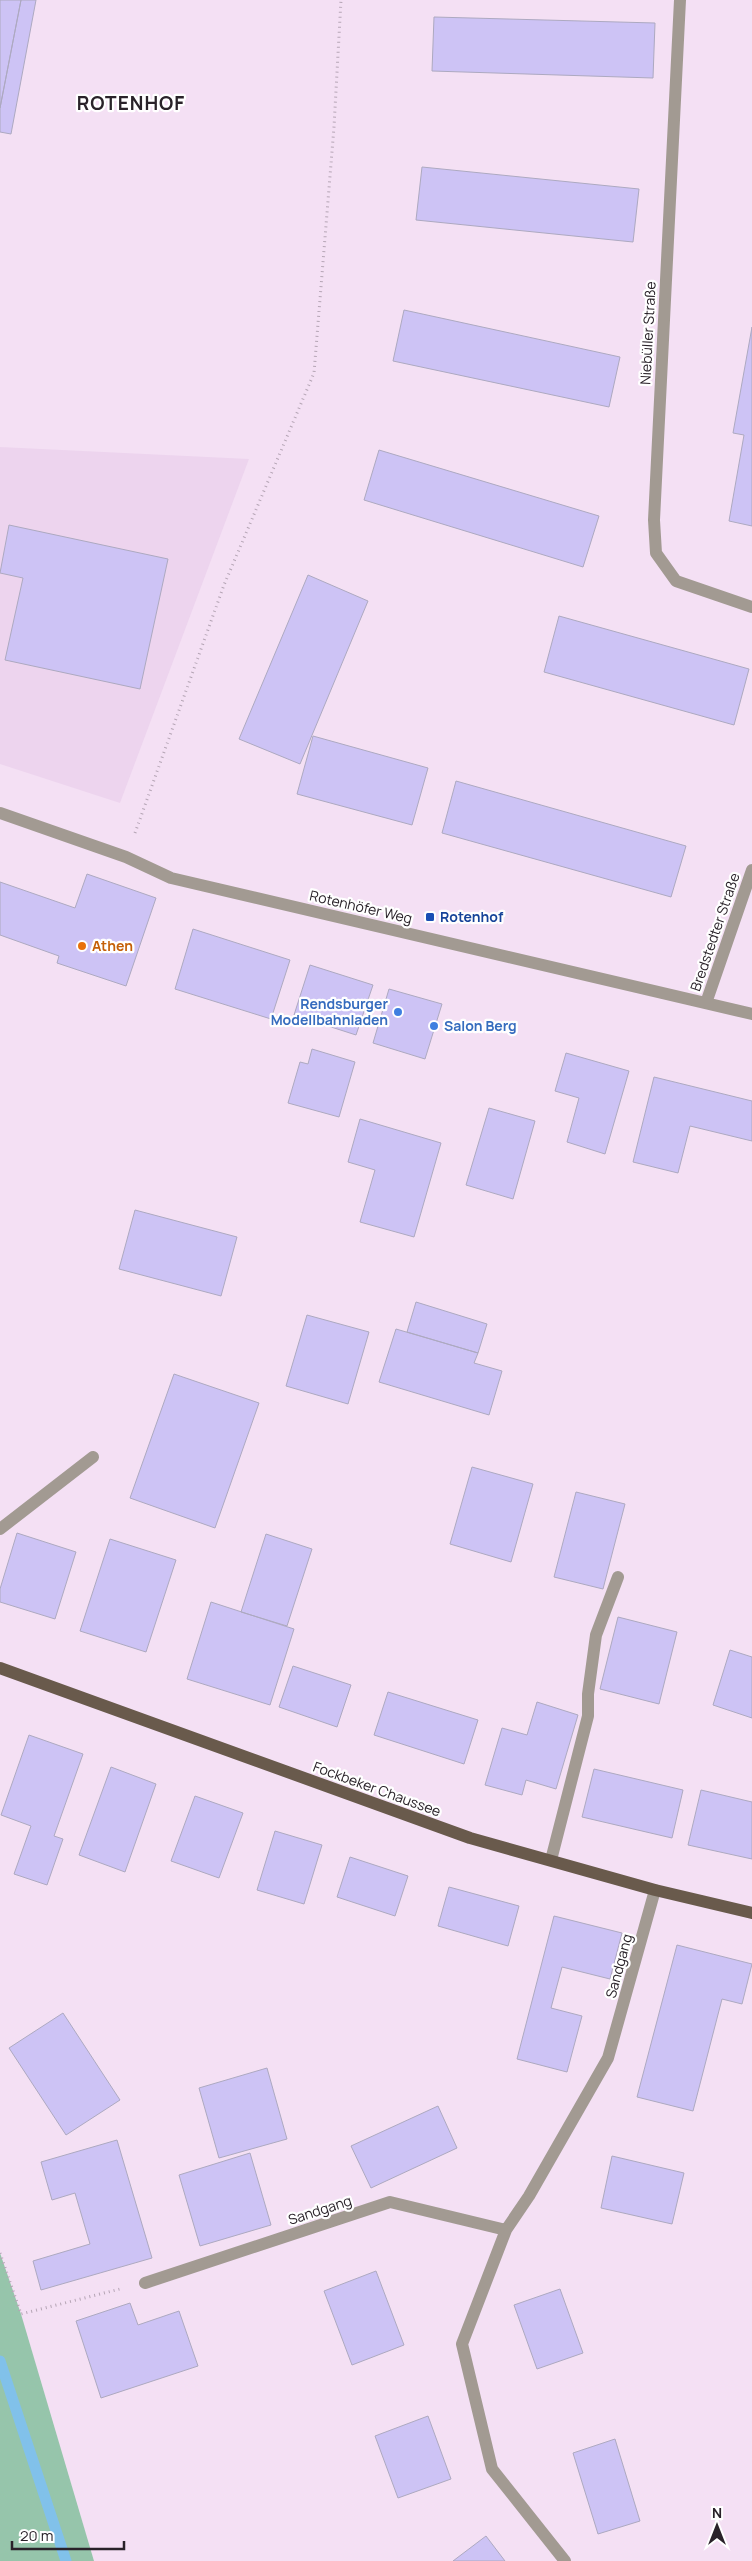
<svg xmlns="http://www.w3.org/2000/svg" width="752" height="2561" font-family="Manrope,sans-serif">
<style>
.built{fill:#edd4ee}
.green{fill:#96c5ab}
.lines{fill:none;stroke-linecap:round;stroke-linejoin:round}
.stream{stroke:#81c1ea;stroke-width:11}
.building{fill:#cdc3f5;stroke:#ada9c0}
.path{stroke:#b5a5b5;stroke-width:3;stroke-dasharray:1 4;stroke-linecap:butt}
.minor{stroke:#a29a92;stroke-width:12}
.major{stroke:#695a4c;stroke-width:12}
.transit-dot{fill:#1a4fb4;stroke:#fff;stroke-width:2}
.food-dot{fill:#e8710a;stroke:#fff;stroke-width:2}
.shop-dot{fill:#3f7fe0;stroke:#fff;stroke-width:2}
.labels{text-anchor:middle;stroke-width:4.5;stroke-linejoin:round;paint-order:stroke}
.street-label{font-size:14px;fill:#292229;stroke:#fff}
.transit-label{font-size:14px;font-weight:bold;fill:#164399;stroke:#fff;text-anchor:start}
.food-label{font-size:14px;font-weight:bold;fill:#c56008;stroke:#fff;text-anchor:start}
.shop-label{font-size:14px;font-weight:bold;fill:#366cbe;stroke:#fff;text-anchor:end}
.district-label{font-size:19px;font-weight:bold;letter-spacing:1px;fill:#292229;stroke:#fff}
</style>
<rect width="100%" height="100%" fill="#f4e0f4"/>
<path class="built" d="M 0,447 L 249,459 L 120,803 L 0,764 Z"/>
<path class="green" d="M 0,2253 L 21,2314 L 94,2561 L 0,2561 Z"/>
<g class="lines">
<path class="stream" d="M 0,2361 L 66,2561"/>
</g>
<path class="building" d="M 0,0 L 21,0 L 0,108 Z
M 21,0 L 36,0 L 11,134 L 0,132 L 0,108 Z
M 434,17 L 655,23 L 653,78 L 432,71 Z
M 422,167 L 639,189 L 633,242 L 416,220 Z
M 404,310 L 620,357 L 609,407 L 393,361 Z
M 752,327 L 752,526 L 729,521 L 744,435 L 733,433 Z
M 379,450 L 599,516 L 583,567 L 364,500 Z
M 9,525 L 168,559 L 140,689 L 5,660 L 23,578 L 0,573 Z
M 308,575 L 368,601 L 300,764 L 239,739 Z
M 559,616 L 749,669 L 734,725 L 544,672 Z
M 313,736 L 428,768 L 412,825 L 297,794 Z
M 456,781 L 686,846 L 671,897 L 442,833 Z
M 87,874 L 156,898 L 126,986 L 57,963 L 59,956 L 0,935 L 0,882 L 75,908 Z
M 193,929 L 290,960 L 271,1019 L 175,989 Z
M 310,965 L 373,985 L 356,1035 L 294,1015 Z
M 389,989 L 442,1004 L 425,1059 L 373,1043 Z
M 312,1049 L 355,1062 L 339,1117 L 288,1103 L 300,1062 L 308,1064 Z
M 566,1053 L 629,1071 L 605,1154 L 567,1142 L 579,1098 L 555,1091 Z
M 654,1077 L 752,1101 L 752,1141 L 690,1126 L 678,1173 L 633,1162 Z
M 489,1108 L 535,1121 L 513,1199 L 466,1185 Z
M 360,1119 L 441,1143 L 414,1237 L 360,1222 L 375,1170 L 348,1162 Z
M 135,1210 L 237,1237 L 221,1296 L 119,1269 Z
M 416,1302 L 487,1324 L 478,1353 L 407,1332 Z
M 307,1315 L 369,1332 L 348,1404 L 286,1386 Z
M 396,1329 L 478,1353 L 474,1363 L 502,1371 L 489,1415 L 379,1382 Z
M 174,1374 L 259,1403 L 215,1528 L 130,1498 Z
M 472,1467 L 533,1484 L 511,1562 L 450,1544 Z
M 576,1492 L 625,1504 L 603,1589 L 554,1577 Z
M 17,1533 L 76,1552 L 55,1619 L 0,1602 L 0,1589 Z
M 266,1534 L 312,1549 L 287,1626 L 241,1612 Z
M 110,1539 L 176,1560 L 146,1652 L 80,1631 Z
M 211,1602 L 294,1629 L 270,1705 L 187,1679 Z
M 618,1617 L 677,1632 L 659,1704 L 600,1689 Z
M 730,1650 L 752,1657 L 752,1718 L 713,1705 Z
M 293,1666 L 351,1685 L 337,1727 L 279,1707 Z
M 388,1692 L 478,1720 L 464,1764 L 374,1735 Z
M 537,1702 L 578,1715 L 556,1789 L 526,1780 L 522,1795 L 485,1785 L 502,1728 L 527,1735 Z
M 29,1735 L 83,1754 L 54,1836 L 63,1839 L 47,1885 L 14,1874 L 31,1826 L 1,1815 Z
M 111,1767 L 156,1784 L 125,1872 L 79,1855 Z
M 594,1769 L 683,1790 L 672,1838 L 582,1817 Z
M 701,1790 L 752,1802 L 752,1859 L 688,1845 Z
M 195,1796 L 243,1813 L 219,1878 L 171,1861 Z
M 275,1831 L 322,1845 L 304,1904 L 257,1890 Z
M 350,1857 L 408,1876 L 395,1916 L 337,1897 Z
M 449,1887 L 519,1906 L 508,1946 L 438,1926 Z
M 554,1916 L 622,1933 L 610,1979 L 562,1967 L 551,2008 L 582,2016 L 567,2072 L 517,2059 Z
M 677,1945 L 752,1964 L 742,2004 L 722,1999 L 693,2111 L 637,2097 Z
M 63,2013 L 120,2100 L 66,2135 L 9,2048 Z
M 267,2068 L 287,2139 L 219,2158 L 199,2088 Z
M 438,2106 L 457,2148 L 371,2188 L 351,2146 Z
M 117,2140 L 152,2258 L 41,2290 L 33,2261 L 90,2244 L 75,2193 L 52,2200 L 41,2162 Z
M 250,2153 L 271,2225 L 200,2246 L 179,2175 Z
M 612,2156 L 684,2173 L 672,2224 L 601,2208 Z
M 376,2271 L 404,2345 L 352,2365 L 324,2291 Z
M 560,2289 L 583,2353 L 537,2369 L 514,2305 Z
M 130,2303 L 138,2325 L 179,2311 L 198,2366 L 101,2398 L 76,2321 Z
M 428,2416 L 451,2479 L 398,2498 L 375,2436 Z
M 615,2439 L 640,2521 L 598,2534 L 573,2453 Z
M 486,2536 L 505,2561 L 453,2561 Z"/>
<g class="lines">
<path class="path" d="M 135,833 L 224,585 L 314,373 L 334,127 L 341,0
M 0,2253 L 21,2314 L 120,2289"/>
<path class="minor" d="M 680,0 L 654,520 L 656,553 L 676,581 L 752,607
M 0,813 L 126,857 L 171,878 L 752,1014
M 706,1003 L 752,870
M 0,1529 L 93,1457
M 551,1860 L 588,1716 L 588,1694 L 596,1635 L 618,1577
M 506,2230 L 462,2344 L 492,2469 L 565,2561
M 145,2283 L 390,2202 L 506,2230 L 529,2196 L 608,2058 L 655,1890"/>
<path class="major" d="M 0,1668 L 470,1838 L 655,1890 L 752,1913"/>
</g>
<rect class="transit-dot" x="425" y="912" width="10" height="10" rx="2.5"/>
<circle class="food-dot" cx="82" cy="946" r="5"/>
<g class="shop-dot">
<circle cx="398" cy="1012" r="5"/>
<circle cx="434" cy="1026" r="5"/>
</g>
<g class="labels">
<g class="street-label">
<text transform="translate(648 333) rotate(-87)" y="5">Niebüller Straße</text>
<text transform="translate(361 907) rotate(13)" y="5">Rotenhöfer Weg</text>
<text transform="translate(715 932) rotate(-71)" y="5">Bredstedter Straße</text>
<text transform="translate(377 1789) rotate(20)" y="5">Fockbeker Chaussee</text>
<text transform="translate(619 1966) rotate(-75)" y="5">Sandgang</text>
<text transform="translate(320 2210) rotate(-18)" y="5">Sandgang</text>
</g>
<g class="transit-label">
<text x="440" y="922">Rotenhof</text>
</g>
<g class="food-label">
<text x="92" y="951">Athen</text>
</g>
<g class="shop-label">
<text x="388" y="1009">Rendsburger<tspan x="388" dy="16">Modellbahnladen</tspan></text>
<text x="444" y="1031" text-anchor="start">Salon Berg</text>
</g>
<g class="district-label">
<text x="131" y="110">ROTENHOF</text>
</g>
</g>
<g transform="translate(717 2526)" stroke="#ffffff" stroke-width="4" paint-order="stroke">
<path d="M0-4L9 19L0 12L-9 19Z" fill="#292229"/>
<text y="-8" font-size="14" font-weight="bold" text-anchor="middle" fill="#292229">N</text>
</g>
<path d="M12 2541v8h112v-8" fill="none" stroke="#292229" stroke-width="2.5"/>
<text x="20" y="2541" font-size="15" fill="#292229" stroke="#ffffff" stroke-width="4" paint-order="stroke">20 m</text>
</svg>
